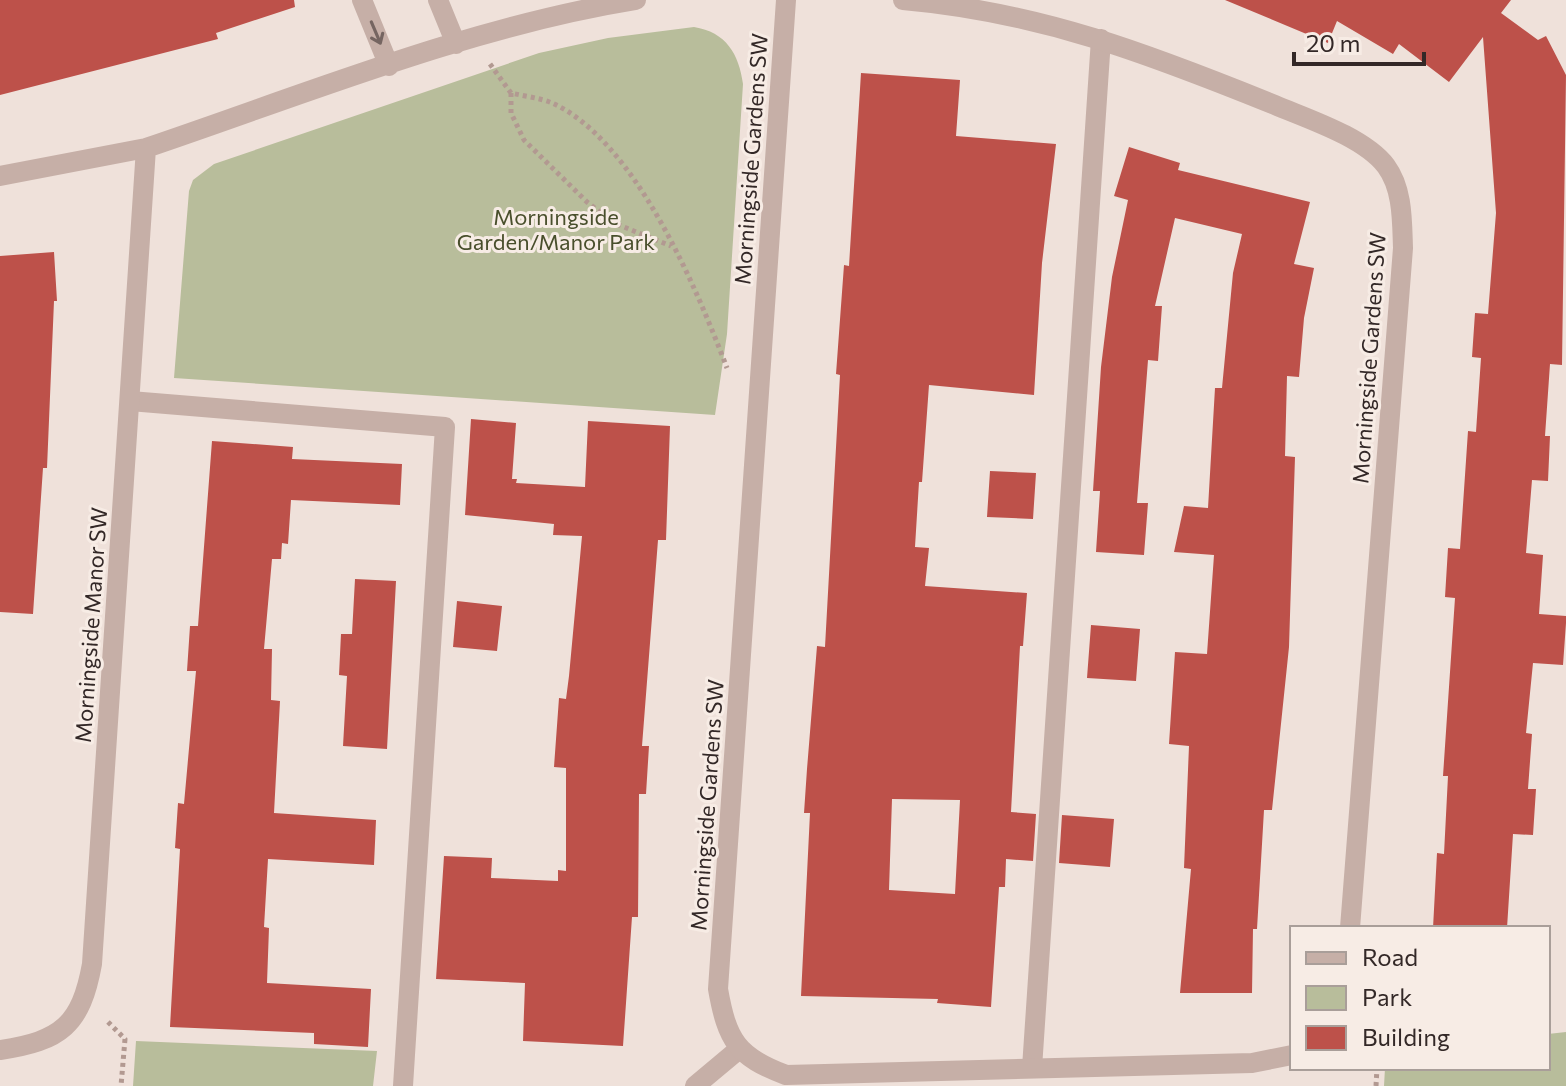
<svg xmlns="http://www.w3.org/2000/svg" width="1566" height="1086" font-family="Commissioner,sans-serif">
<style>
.green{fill:#b8bd9b}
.building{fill:#bd514a;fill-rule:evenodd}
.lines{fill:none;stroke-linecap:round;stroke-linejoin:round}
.path{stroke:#b29991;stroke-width:5;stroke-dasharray:4 4;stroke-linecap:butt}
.service{stroke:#c6afa7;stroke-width:20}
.minor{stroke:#c6afa7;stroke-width:20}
.oneway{stroke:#756561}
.labels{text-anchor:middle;stroke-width:6;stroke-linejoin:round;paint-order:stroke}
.street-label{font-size:22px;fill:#332827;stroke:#f7ece5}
.park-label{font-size:22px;fill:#494f2c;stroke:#f7ece5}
</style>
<rect width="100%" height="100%" fill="#efe1da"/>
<path class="green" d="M 694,27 C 726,32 739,54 743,84 L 727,334 L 715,415 L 174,378 L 189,191 L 193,180 L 214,164 L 539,53 L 608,38 Z
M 1566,1032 L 1566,1086 L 1384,1086 L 1385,1068 L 1548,1068 L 1548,1034 Z
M 136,1041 L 377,1051 L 373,1086 L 133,1086 Z"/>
<path class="building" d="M 0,0 L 294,0 L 295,7 L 216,33 L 218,39 L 0,95 Z
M 1225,0 L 1511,0 L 1501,13 L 1538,40 L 1546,36 L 1566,75 L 1562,365 L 1550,364 L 1545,436 L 1550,436 L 1548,481 L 1532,480 L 1526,553 L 1543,555 L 1539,614 L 1566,616 L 1566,623 L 1563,665 L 1533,663 L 1526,733 L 1532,734 L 1528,789 L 1536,789 L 1533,835 L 1513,834 L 1507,928 L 1433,928 L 1437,853 L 1444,854 L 1448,776 L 1443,776 L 1455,598 L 1445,597 L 1448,548 L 1460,549 L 1468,431 L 1476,432 L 1481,358 L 1472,357 L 1475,313 L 1488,314 L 1496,213 L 1483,37 L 1449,82 L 1399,44 L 1393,54 L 1337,21 L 1328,43 Z
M 861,73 L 960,80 L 956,136 L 1056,144 L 1042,263 L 1034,395 L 929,385 L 922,482 L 919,482 L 915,547 L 929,548 L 925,586 L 1027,593 L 1023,646 L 1020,646 L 1011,812 L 1036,814 L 1033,861 L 1006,859 L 1005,887 L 999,887 L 991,1007 L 937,1003 L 938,999 L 801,996 L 810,813 L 804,813 L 807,769 L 817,646 L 825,647 L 840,375 L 836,374 L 844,265 L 849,266 ZM 892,799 L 960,800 L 955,894 L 889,890 Z
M 1129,147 L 1180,163 L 1178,170 L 1310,202 L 1294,264 L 1314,268 L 1304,318 L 1299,377 L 1287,376 L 1285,456 L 1295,457 L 1289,647 L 1272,810 L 1264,810 L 1257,929 L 1253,929 L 1252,993 L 1180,993 L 1191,869 L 1184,868 L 1189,746 L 1169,744 L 1175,652 L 1207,654 L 1214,555 L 1174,552 L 1184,506 L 1208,508 L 1215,388 L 1222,388 L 1233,273 L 1242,234 L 1175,218 L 1155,306 L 1162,306 L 1158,361 L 1148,360 L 1137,503 L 1148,503 L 1144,555 L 1096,552 L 1100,491 L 1093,491 L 1101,367 L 1112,277 L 1128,200 L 1114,196 Z
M 54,252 L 57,301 L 54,301 L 47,468 L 43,468 L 33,614 L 0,612 L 0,256 Z
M 471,419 L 516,423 L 512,479 L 517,479 L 516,483 L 585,487 L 588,421 L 670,426 L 666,540 L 658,540 L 642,746 L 649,746 L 646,794 L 639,794 L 638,917 L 632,917 L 623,1046 L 523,1041 L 525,983 L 436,979 L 444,856 L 492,858 L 491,878 L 558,881 L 558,870 L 566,871 L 566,768 L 554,767 L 559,698 L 566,699 L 569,676 L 582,536 L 553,535 L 554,524 L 465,515 Z
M 212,441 L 293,447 L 292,459 L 402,464 L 400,505 L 291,500 L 288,544 L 282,543 L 281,559 L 272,559 L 264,649 L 272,649 L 271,700 L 280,701 L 274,813 L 376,820 L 374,865 L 268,859 L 264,927 L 269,928 L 267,983 L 371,989 L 368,1047 L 314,1044 L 314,1033 L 170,1027 L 180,849 L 175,848 L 178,803 L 184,804 L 196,671 L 187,671 L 190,626 L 198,626 Z
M 990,471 L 1036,473 L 1033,519 L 987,517 Z
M 355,579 L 396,581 L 387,749 L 343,746 L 347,676 L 339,675 L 341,634 L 352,634 Z
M 457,601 L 502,606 L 497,651 L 453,647 Z
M 1091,625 L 1140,629 L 1136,681 L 1087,678 Z
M 1062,815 L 1114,819 L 1110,867 L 1059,863 Z"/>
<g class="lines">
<path class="path" d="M 490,64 L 511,93 C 524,96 540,98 552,103 C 635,140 696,287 727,368
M 511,93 L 511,113 L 524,140 L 587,202 L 614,223 L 671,246
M 108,1022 L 125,1039 L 121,1086
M 1376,1086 L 1377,1068"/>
<path class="service" d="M 130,401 L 445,427 L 403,1086
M 1032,1068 L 1101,39
M 695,1086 L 738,1050"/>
<path class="minor" d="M 362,0 L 389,66
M 438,0 L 456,44
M 786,0 L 718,989 C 727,1040 737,1057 786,1075 L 1252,1063 L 1292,1055
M 903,0 C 1040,12 1149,54 1275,105 C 1308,119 1364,137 1386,166 C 1403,189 1402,221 1403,248 L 1350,928
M 146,148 C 306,94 469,27 636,0
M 0,176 L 146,148 L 92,964 C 81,1025 61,1041 0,1050"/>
</g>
<defs><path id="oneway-shaft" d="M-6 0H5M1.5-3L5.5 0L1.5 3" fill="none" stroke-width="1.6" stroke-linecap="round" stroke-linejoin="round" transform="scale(2)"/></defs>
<use class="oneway" href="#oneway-shaft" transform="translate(376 33) rotate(67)"/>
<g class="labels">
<g class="street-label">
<text transform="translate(751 159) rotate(-86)" y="8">Morningside Gardens SW</text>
<text transform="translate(1369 358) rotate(-86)" y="8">Morningside Gardens SW</text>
<text transform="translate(91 625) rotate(-86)" y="8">Morningside Manor SW</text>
<text transform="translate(707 805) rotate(-86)" y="8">Morningside Gardens SW</text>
</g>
<g class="park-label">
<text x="556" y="225">Morningside<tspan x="556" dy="25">Garden/Manor Park</tspan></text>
</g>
</g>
<rect x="1290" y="926" width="260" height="144" fill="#f7ece5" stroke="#a99e99" stroke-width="2"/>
<rect x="1306" y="952" width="40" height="12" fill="#c6afa7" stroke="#a99e99" stroke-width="2"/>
<text x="1362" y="966" font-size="24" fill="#332827">Road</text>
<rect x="1306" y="986" width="40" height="24" fill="#b8bd9b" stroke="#a99e99" stroke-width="2"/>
<text x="1362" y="1006" font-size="24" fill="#332827">Park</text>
<rect x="1306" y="1026" width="40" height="24" fill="#bd514a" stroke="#a99e99" stroke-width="2"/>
<text x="1362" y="1046" font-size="24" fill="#332827">Building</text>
<path d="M1294 52v12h130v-12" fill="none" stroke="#332827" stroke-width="4"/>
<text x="1306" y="52" font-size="24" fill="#332827" stroke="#f7ece5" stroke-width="6" paint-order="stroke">20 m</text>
</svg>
